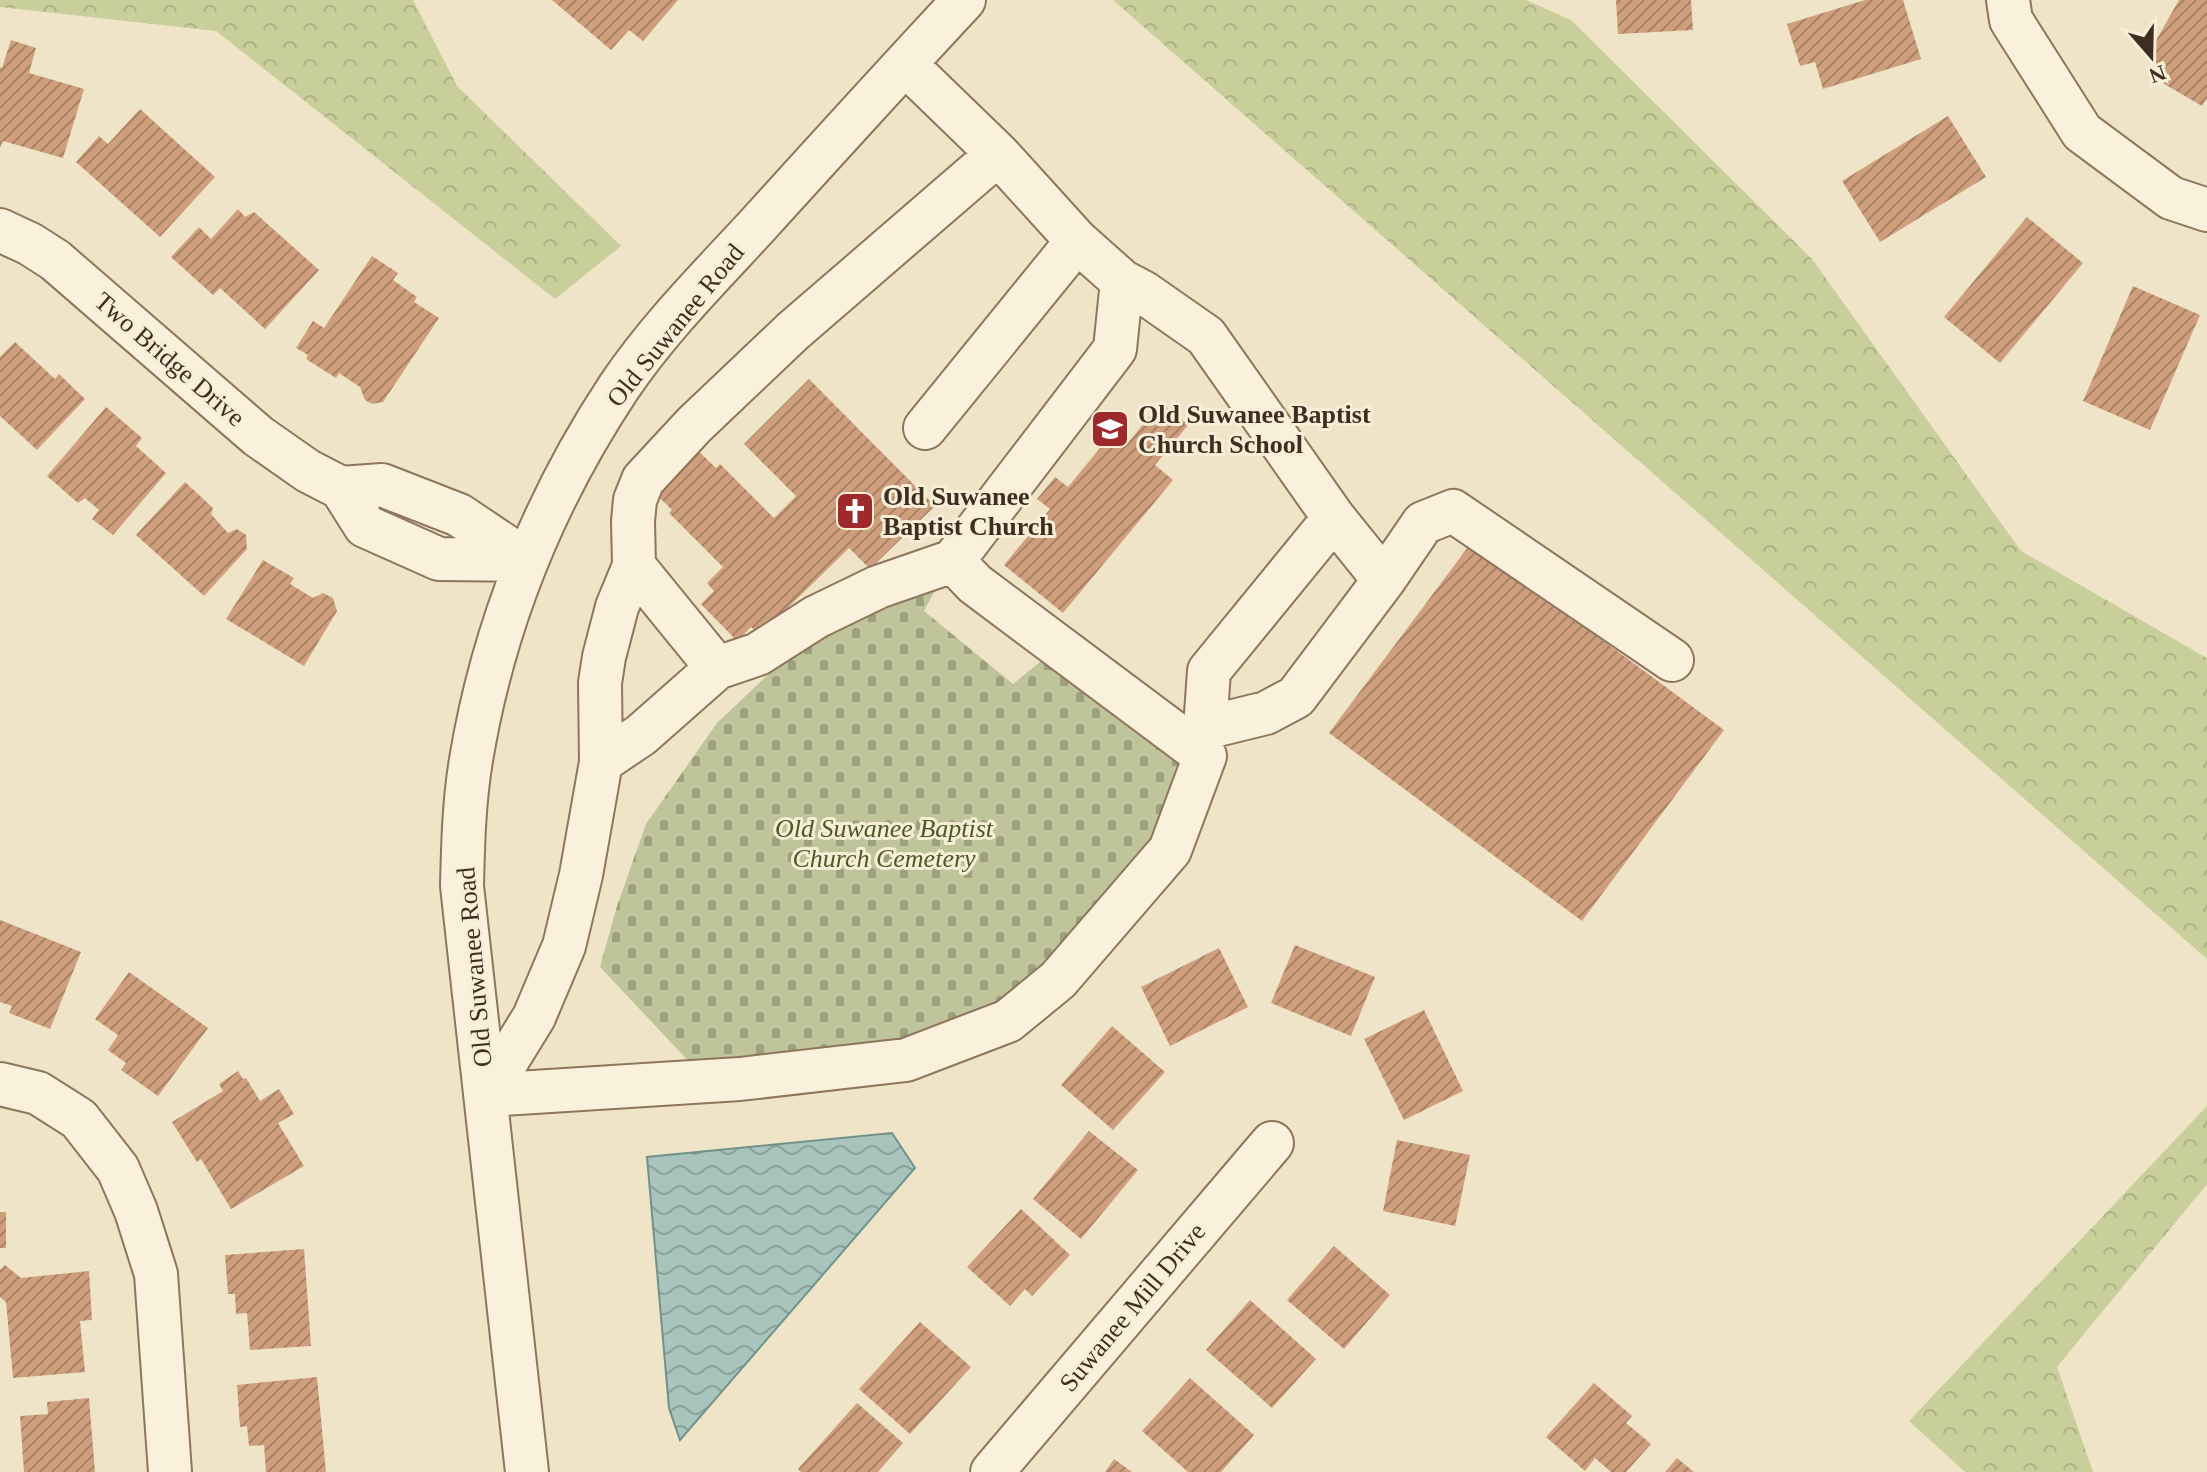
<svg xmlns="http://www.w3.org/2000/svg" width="2207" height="1472" font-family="Georgia,serif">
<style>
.forest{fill:url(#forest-crowns)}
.cemetery{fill:url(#cemetery-stones)}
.water{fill:url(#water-waves);stroke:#6f938a;stroke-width:2}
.building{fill:url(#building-hatch)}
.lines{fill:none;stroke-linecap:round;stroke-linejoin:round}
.minor-casing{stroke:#8d765c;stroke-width:46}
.minor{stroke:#faf1dc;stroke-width:42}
.labels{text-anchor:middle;stroke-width:6;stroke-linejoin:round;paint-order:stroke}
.street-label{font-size:26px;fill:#3d2e20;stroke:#f7eed8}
.poi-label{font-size:26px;font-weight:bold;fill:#3d2e20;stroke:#f7eed8;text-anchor:start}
.park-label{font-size:26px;font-style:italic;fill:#4d5a26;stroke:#f7eed8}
</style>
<defs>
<pattern id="forest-crowns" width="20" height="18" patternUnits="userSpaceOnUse" patternTransform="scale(2)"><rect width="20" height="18" fill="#c9cf9b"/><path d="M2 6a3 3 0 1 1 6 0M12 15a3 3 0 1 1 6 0" fill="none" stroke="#aeb285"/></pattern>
<pattern id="cemetery-stones" width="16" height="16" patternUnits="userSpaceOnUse" patternTransform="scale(2)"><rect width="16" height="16" fill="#bfc49a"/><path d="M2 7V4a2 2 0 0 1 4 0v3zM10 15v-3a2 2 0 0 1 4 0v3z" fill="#9ca07d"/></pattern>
<pattern id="water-waves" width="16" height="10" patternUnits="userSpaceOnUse" patternTransform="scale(2)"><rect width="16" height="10" fill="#a9c4bc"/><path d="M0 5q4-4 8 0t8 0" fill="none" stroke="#8ba098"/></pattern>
<pattern id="building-hatch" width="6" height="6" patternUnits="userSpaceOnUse" patternTransform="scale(2)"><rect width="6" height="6" fill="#cf9f7d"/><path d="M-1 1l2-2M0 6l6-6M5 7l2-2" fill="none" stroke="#a98266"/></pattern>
</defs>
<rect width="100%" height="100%" fill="#f0e4c8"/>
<path class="forest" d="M 0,0 L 413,0 L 457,86 L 621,246 L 555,299 L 216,31 L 0,7 Z
M 1113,0 L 1526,0 L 1571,20 L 1812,259 L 2021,551 L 2207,658 L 2207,959 Z
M 2207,1106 L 2207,1184 L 2057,1367 L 2093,1472 L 1965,1472 L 1909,1421 Z"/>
<path class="cemetery" d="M 939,583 L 924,611 L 1013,684 L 1045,658 L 1183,754 L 1157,849 L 1016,998 L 920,1046 L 696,1069 L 600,967 L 617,906 L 646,824 L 717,723 L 796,648 L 891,592 Z"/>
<path class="water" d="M 892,1133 L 915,1168 L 680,1440 L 669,1408 L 647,1157 Z"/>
<path class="building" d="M 552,0 L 678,0 L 643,41 L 629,30 L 611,50 Z
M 1616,0 L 1691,0 L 1693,30 L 1618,34 Z
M 1865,0 L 1903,0 L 1921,59 L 1823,89 L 1815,62 L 1800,66 L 1787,24 Z
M 2179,0 L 2207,0 L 2207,98 L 2202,106 L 2154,78 L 2161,67 L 2146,58 Z
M 11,40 L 36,48 L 29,73 L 84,89 L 63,158 L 3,141 L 0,148 L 0,67 L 2,68 Z
M 140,109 L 215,177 L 160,237 L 76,162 L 99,136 L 108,144 Z
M 1948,116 L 1986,177 L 1880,242 L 1842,181 Z
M 238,209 L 245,217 L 254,212 L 319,270 L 265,329 L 220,288 L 213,295 L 171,257 L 199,227 L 211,239 Z
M 2027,217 L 2083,263 L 2000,363 L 1944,317 Z
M 372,256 L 398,273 L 393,280 L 417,297 L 414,302 L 439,318 L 383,402 L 372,404 L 365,400 L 360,387 L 339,373 L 336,378 L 306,359 L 308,355 L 296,348 L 313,321 L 324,328 Z
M 2133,286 L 2200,315 L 2150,430 L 2083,401 Z
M 15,342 L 55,379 L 59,374 L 85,399 L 37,450 L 0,416 L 0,357 Z
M 809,379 L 935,506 L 870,569 L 849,548 L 760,635 L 751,627 L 737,641 L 701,604 L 714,591 L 707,583 L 723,567 L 669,513 L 672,510 L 647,485 L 690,443 L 716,468 L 720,464 L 774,518 L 796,496 L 744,444 Z
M 1161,402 L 1188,425 L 1155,465 L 1173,480 L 1063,613 L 1004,565 L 1050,509 L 1037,499 L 1055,477 L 1068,487 L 1114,431 L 1128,443 Z
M 106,407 L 142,438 L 136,446 L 166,473 L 113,535 L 92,519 L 99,510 L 85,498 L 78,503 L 47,476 Z
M 185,482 L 213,508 L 211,514 L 228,533 L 237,529 L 246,535 L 247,549 L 204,596 L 136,535 Z
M 1471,543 L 1724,730 L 1582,921 L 1329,733 Z
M 263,560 L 294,578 L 290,584 L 313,598 L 323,593 L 333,598 L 337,611 L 304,666 L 226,619 Z
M 0,920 L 81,952 L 50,1029 L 9,1013 L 12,1006 L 0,1002 Z
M 1295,945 L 1375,977 L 1351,1036 L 1271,1003 Z
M 1219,948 L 1248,1007 L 1170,1046 L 1141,987 Z
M 129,972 L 208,1028 L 158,1096 L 121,1070 L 126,1063 L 108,1050 L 118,1035 L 95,1019 Z
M 1424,1010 L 1463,1091 L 1404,1120 L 1364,1039 Z
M 1112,1026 L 1165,1072 L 1113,1130 L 1061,1085 Z
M 238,1071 L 243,1079 L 246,1078 L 260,1101 L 279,1089 L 294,1114 L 278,1123 L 304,1166 L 231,1209 L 201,1159 L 197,1162 L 172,1122 L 223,1091 L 219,1084 Z
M 1089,1131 L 1138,1170 L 1081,1239 L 1033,1199 Z
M 1397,1140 L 1470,1155 L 1455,1226 L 1383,1211 Z
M 1021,1209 L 1070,1255 L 1032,1296 L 1025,1289 L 1010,1306 L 967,1267 Z
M 0,1212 L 6,1212 L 6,1248 L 0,1248 Z
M 1334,1246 L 1390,1295 L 1344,1349 L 1287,1300 Z
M 304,1249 L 311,1346 L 250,1350 L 247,1313 L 236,1314 L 235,1294 L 228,1294 L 225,1255 Z
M 5,1265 L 21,1278 L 89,1271 L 92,1320 L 80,1321 L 85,1372 L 13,1378 L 6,1302 L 0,1297 L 0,1270 Z
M 1250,1300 L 1316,1359 L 1272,1408 L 1206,1350 Z
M 920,1322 L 971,1367 L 910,1434 L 859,1389 Z
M 317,1377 L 326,1472 L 266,1472 L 264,1445 L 249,1446 L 247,1426 L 240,1427 L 237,1385 Z
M 1190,1378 L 1254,1435 L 1221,1472 L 1188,1472 L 1142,1431 Z
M 1594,1383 L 1632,1416 L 1626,1423 L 1651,1444 L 1626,1472 L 1611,1472 L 1595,1458 L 1585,1471 L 1546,1437 Z
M 89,1398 L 95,1472 L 24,1472 L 20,1416 L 48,1414 L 47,1402 Z
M 857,1403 L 903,1443 L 878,1472 L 801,1472 L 798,1469 Z
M 1677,1458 L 1694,1472 L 1665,1472 Z
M 1114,1459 L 1132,1472 L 1105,1472 Z"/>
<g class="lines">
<defs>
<path id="minor" d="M 2008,0 L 2011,20 L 2082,132 L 2171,198 L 2207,210
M 0,230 L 30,244 L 55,260 L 258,436 L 308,471 L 341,488 L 365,526 L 439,559 L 526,560
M 1122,281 L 1143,292 L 1206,336 L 1334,518 L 1384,580 L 1296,697 L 1266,713 L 1205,728 L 1191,744
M 925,428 L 1077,241
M 341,488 L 382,485 L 459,515 L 526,560
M 634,566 L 633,521 L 635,500 L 643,480 L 694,425 L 793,331 L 998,154
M 1384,580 L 1423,523 L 1453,511 L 1672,660
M 717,668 L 758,654 L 816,617 L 878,587 L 953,561
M 1205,728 L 1209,671 L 1334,518
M 0,1084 L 38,1093 L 79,1119 L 118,1169 L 136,1211 L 156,1274 L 170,1472
M 486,1095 L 740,1079 L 906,1060 L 1008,1021 L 1058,980 L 1170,850 L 1205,756 L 975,584 L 953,561 L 1115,349 L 1122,281 L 1077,241 L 998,154 L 905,64
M 486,1095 L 534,1017 L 564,946 L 581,875 L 601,762 L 600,683 L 604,657 L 617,607 L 634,566 L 717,668 L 641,735 L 601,762
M 527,1472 L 462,886 C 463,844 464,802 471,760 C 493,627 544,500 619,387 C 658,329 709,278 756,227 C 825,151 894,75 964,0
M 992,1472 L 1272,1143"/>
</defs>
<use href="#minor" class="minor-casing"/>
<use href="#minor" class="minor"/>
</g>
<defs>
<symbol id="school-square" viewBox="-11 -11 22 22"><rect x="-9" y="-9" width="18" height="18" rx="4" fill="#9e2a2b" stroke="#f7eed8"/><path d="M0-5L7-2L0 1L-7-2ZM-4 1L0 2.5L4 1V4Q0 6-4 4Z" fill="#fff"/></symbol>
<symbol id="church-square" viewBox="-11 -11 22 22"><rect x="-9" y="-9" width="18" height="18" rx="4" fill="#9e2a2b" stroke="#f7eed8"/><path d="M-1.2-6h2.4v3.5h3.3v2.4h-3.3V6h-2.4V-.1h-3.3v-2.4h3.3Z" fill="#fff"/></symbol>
</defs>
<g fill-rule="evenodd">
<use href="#school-square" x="1088" y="407" width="44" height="44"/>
<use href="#church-square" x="833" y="489" width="44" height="44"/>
</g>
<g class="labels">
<g class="street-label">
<text transform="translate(675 325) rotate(-51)" y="9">Old Suwanee Road</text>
<text transform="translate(170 359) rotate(41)" y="9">Two Bridge Drive</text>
<text transform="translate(474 967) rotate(-95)" y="9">Old Suwanee Road</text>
<text transform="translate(1132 1307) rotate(-50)" y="9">Suwanee Mill Drive</text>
</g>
<g class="poi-label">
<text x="1138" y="423">Old Suwanee Baptist<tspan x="1138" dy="30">Church School</tspan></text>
<text x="883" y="505">Old Suwanee<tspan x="883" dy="30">Baptist Church</tspan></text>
</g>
<g class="park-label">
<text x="884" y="837">Old Suwanee Baptist<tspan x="884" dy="30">Church Cemetery</tspan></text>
</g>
</g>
<g transform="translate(2151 56) rotate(160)" stroke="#f7eed8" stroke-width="6" paint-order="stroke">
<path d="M0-6L14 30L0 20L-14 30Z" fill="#3d2e20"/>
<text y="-12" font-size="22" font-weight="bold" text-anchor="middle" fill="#3d2e20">N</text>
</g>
</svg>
